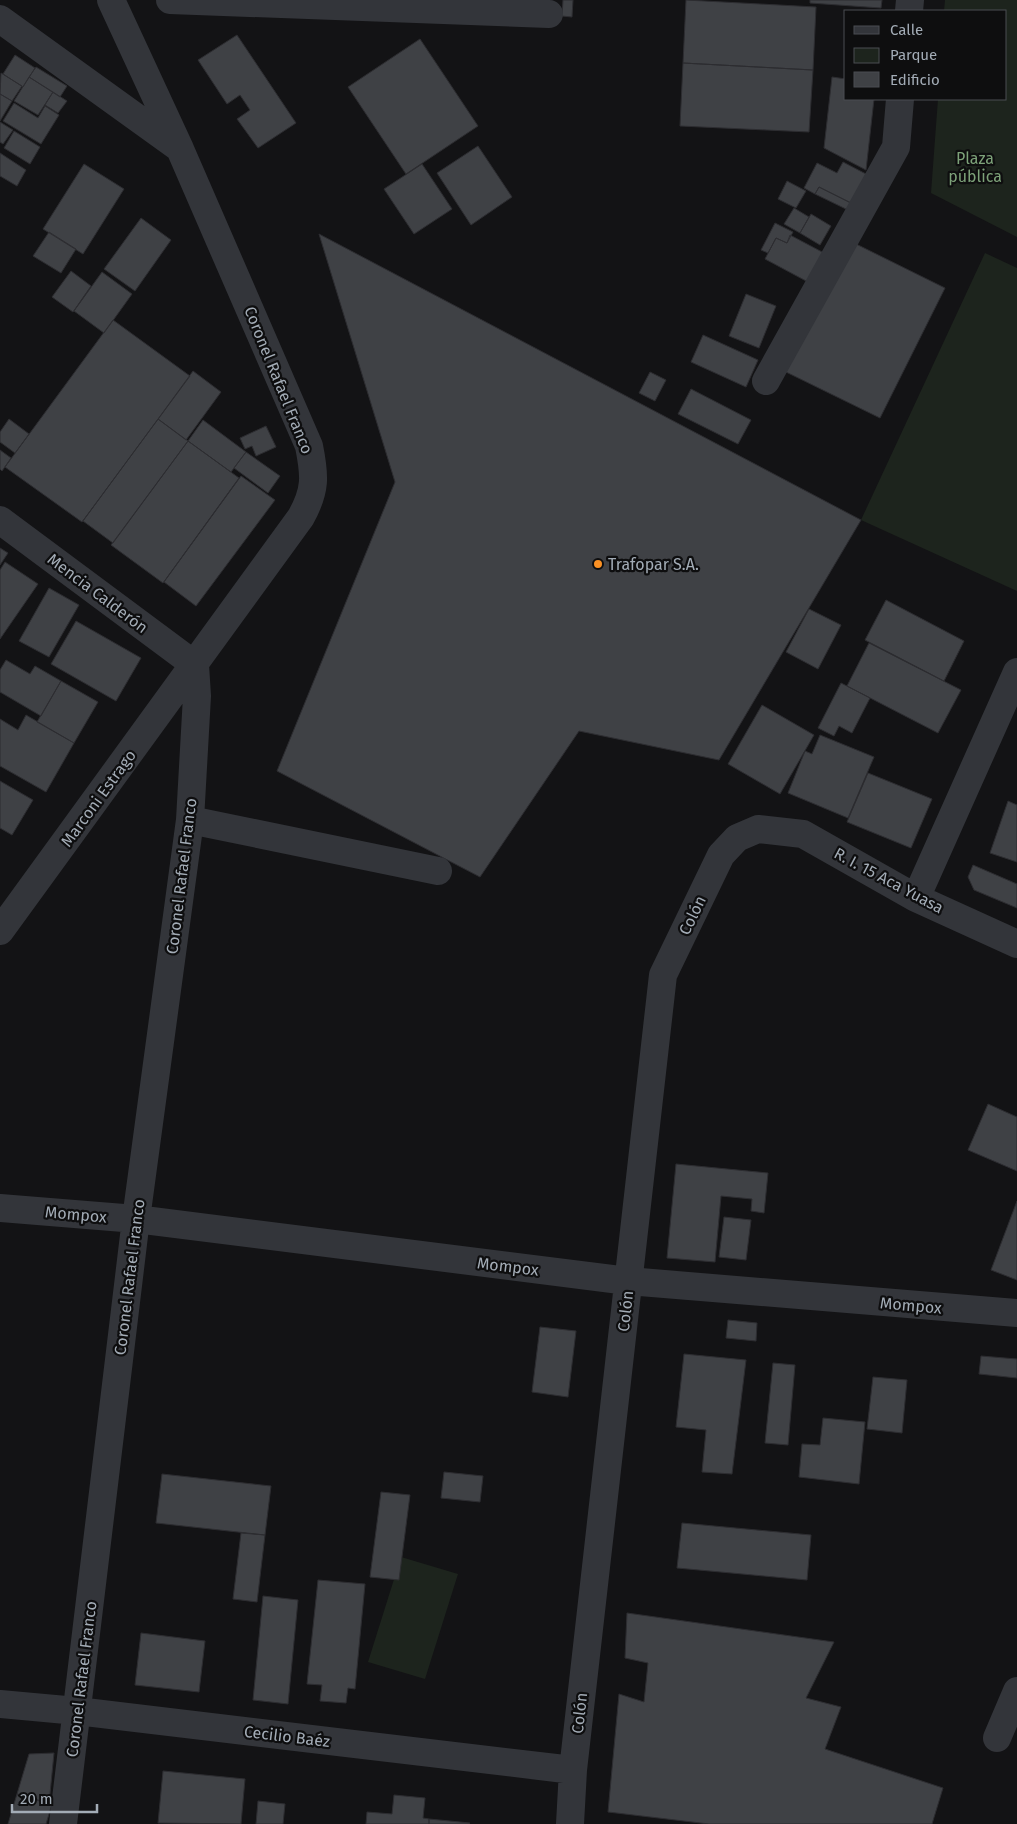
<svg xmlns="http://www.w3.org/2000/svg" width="1017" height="1824" font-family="'Fira Sans',sans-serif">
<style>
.green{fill:#1d241d}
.building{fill:#3f4145;stroke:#2d2d31}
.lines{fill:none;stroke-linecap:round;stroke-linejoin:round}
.minor{stroke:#33353a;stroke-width:28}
.poi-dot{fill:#fb9124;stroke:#0e0e0f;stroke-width:2}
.labels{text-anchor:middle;stroke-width:4.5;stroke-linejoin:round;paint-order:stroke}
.park-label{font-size:16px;fill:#7da279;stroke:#0e0e0f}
.street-label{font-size:16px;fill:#a3acb6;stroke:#0e0e0f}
.poi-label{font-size:16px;fill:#a3acb6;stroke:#0e0e0f;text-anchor:start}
</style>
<rect width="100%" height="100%" fill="#131315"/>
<path class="green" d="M 945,0 L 1017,0 L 1017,237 L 931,193 L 938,99 L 1006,99 L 1006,11 L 944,11 Z
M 985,253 L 1017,268 L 1017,591 L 861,520 Z
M 401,1557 L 458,1574 L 425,1679 L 368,1662 Z"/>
<path class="building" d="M 563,0 L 573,0 L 572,17 L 562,16 Z
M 686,0 L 816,7 L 813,70 L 683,63 Z
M 810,0 L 882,0 L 881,8 L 810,3 Z
M 237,35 L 296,123 L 258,148 L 237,119 L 250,110 L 240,95 L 227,104 L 198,60 Z
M 420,39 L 478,126 L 406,174 L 348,87 Z
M 15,55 L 35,68 L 23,87 L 3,74 Z
M 683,63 L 813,70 L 809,132 L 680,126 Z
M 36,67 L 67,86 L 60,97 L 29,77 Z
M 1,73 L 22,86 L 12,101 L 0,94 Z
M 29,77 L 53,92 L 38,115 L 14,101 Z
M 832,77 L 846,79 L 846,99 L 874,99 L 866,170 L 824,148 Z
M 53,92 L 67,101 L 58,113 L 45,105 Z
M 0,94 L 12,101 L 0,121 Z
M 14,103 L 38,118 L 45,106 L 59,115 L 41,144 L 3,121 Z
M 0,122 L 13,130 L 3,144 L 0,142 Z
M 14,131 L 40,147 L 30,164 L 4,148 Z
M 478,146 L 512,197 L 471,225 L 437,173 Z
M 0,153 L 26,170 L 17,186 L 0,176 Z
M 843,162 L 866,174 L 851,203 L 819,187 L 815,194 L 804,188 L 817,163 L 837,173 Z
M 84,164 L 124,189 L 83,254 L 43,229 Z
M 422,164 L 452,209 L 414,234 L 384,189 Z
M 787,181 L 806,191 L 796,208 L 778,199 Z
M 819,187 L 851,203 L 848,210 L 815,194 Z
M 794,208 L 809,217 L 800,233 L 784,224 Z
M 811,214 L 831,226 L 820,245 L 800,233 Z
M 141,218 L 171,240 L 135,291 L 104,269 Z
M 775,223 L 793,232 L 787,243 L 776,238 L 768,253 L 761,250 Z
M 49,232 L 76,249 L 61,273 L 33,256 Z
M 319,234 L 861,520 L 719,760 L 579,731 L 480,877 L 277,771 L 395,482 Z
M 790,235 L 824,253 L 808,282 L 765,259 L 776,238 L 787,243 Z
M 852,242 L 945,288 L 880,418 L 786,372 Z
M 71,271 L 91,286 L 73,312 L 52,297 Z
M 102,272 L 132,294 L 104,333 L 74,311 Z
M 746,294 L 776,306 L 759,348 L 729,336 Z
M 113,320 L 190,376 L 82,522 L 5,467 Z
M 703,335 L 758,360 L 746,387 L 691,362 Z
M 193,371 L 221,392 L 186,440 L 158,419 Z
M 650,372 L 666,380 L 655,401 L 639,393 Z
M 691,389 L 751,420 L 738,444 L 678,414 Z
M 9,419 L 29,434 L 15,453 L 0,442 L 0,432 Z
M 158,419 L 188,441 L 113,543 L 83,521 Z
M 203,420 L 246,452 L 231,472 L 188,441 Z
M 266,426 L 276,447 L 256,456 L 252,446 L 245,449 L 240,438 Z
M 188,441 L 239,478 L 163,583 L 111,545 Z
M 0,450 L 11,458 L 2,471 L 0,469 Z
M 246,452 L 280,476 L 268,493 L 234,468 Z
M 241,476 L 275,500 L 196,606 L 164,582 Z
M 0,548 L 8,553 L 0,565 Z
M 5,562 L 38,584 L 0,639 L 0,570 Z
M 49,588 L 79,605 L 49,657 L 19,641 Z
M 886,600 L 964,641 L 944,681 L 865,640 Z
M 809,609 L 841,625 L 818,669 L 786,652 Z
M 76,621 L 141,658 L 116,701 L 51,664 Z
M 869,643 L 961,690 L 938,733 L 847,686 Z
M 6,660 L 30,674 L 35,666 L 61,681 L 41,716 L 0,692 L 0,670 Z
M 61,681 L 98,702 L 74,743 L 37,722 Z
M 841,683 L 870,698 L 852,733 L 839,726 L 834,736 L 818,728 Z
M 762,705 L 814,735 L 780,794 L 728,764 Z
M 26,715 L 74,743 L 46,792 L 0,766 L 0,719 L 18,730 Z
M 820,735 L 874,757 L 848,818 L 788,793 L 805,751 L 812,754 Z
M 868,773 L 932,799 L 911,848 L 847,822 Z
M 0,781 L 33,800 L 12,835 L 0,828 Z
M 1008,801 L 1017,805 L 1017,862 L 990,853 Z
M 973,865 L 1017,884 L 1017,908 L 974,890 L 968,877 Z
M 988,1104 L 1017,1117 L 1017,1171 L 968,1150 Z
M 676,1164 L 768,1173 L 764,1213 L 751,1211 L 752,1199 L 721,1196 L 715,1262 L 667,1258 Z
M 1017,1201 L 1017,1280 L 991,1270 Z
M 724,1217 L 751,1220 L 746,1260 L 719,1257 Z
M 728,1320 L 757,1323 L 756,1341 L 726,1338 Z
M 540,1327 L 576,1331 L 568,1397 L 532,1392 Z
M 684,1354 L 746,1360 L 732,1474 L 702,1472 L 706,1430 L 676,1427 Z
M 981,1356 L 1017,1359 L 1017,1378 L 979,1374 Z
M 773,1363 L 795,1365 L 788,1445 L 765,1443 Z
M 873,1377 L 907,1380 L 902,1433 L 867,1429 Z
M 823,1418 L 865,1422 L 859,1484 L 799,1477 L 802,1444 L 820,1445 Z
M 444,1472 L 483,1476 L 480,1502 L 441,1498 Z
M 162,1474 L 271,1486 L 265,1535 L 156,1523 Z
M 381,1492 L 410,1495 L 399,1580 L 370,1577 Z
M 682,1523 L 811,1535 L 807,1580 L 677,1568 Z
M 241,1533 L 265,1535 L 257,1602 L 233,1599 Z
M 318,1580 L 365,1584 L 355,1689 L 348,1688 L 346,1703 L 320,1701 L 322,1685 L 307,1684 Z
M 263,1596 L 298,1600 L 288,1704 L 253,1700 Z
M 627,1613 L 834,1642 L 806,1698 L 841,1707 L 825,1749 L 943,1788 L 932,1824 L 709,1824 L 608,1812 L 619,1694 L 644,1702 L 648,1663 L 625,1658 Z
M 141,1633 L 205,1641 L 199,1692 L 135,1685 Z
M 54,1753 L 49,1804 L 17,1794 L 29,1754 Z
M 163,1771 L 245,1779 L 241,1824 L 158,1823 Z
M 17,1794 L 52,1804 L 46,1824 L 8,1824 Z
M 394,1795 L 425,1798 L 423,1818 L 429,1819 L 429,1824 L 366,1824 L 367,1812 L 392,1814 Z
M 258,1801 L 285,1804 L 283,1824 L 256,1824 Z
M 429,1819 L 470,1823 L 469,1824 L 429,1824 Z"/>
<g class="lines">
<path class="minor" d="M 170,0 L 549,14
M 909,11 L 910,0
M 0,19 L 179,148
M 766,381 L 896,147 L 900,99
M 0,520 L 195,665
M 190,820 L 438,871
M 916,898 L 1017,672
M 0,931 L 301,517 C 316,490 315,476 309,446 L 180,149 L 111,0
M 0,1208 L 136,1219 L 628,1281 L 1017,1313
M 0,1704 L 77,1711 L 573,1770
M 997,1738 L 1017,1691
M 63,1824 L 136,1219 L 190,820 L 197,696 L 195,665
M 570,1824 L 573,1770 L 663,975 L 721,855 L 737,838 L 758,829 L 803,834 L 916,898 L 1017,944"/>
</g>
<circle class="poi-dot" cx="598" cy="564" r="5"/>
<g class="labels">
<g class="park-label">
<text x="975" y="164">Plaza<tspan x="975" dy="18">pública</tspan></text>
</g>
<g class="street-label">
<text transform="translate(279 380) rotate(68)" y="6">Coronel Rafael Franco</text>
<text transform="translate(98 593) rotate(37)" y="6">Mencia Calderón</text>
<text transform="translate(98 798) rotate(-54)" y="6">Marconi Estrago</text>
<text transform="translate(181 876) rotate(-83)" y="6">Coronel Rafael Franco</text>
<text transform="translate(889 880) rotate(28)" y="6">R. I. 15 Aca Yuasa</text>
<text transform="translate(692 915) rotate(-64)" y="6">Colón</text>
<text transform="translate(76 1214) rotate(5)" y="6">Mompox</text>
<text transform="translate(508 1266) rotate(7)" y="6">Mompox</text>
<text transform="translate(129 1277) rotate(-83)" y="6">Coronel Rafael Franco</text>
<text transform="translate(911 1305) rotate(5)" y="6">Mompox</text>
<text transform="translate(625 1311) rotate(-84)" y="6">Colón</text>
<text transform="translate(81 1679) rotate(-83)" y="6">Coronel Rafael Franco</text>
<text transform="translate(579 1713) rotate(-84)" y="6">Colón</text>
<text transform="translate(287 1736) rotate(7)" y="6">Cecilio Baéz</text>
</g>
<g class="poi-label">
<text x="608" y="570">Trafopar S.A.</text>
</g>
</g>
<rect x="844" y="10" width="162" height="90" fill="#0e0e0f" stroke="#4a4d52"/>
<rect x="854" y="26" width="25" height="8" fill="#33353a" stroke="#4a4d52"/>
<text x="890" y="35" font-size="15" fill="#a3acb6">Calle</text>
<rect x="854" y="48" width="25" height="15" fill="#1d241d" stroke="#4a4d52"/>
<text x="890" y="60" font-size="15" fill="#a3acb6">Parque</text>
<rect x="854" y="72" width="25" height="15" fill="#3f4145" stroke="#4a4d52"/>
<text x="890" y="85" font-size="15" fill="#a3acb6">Edificio</text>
<path d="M12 1804v8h85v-8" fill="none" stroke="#a3acb6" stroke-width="2.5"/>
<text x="20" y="1804" font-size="15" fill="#a3acb6" stroke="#0e0e0f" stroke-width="4" paint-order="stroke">20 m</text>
</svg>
